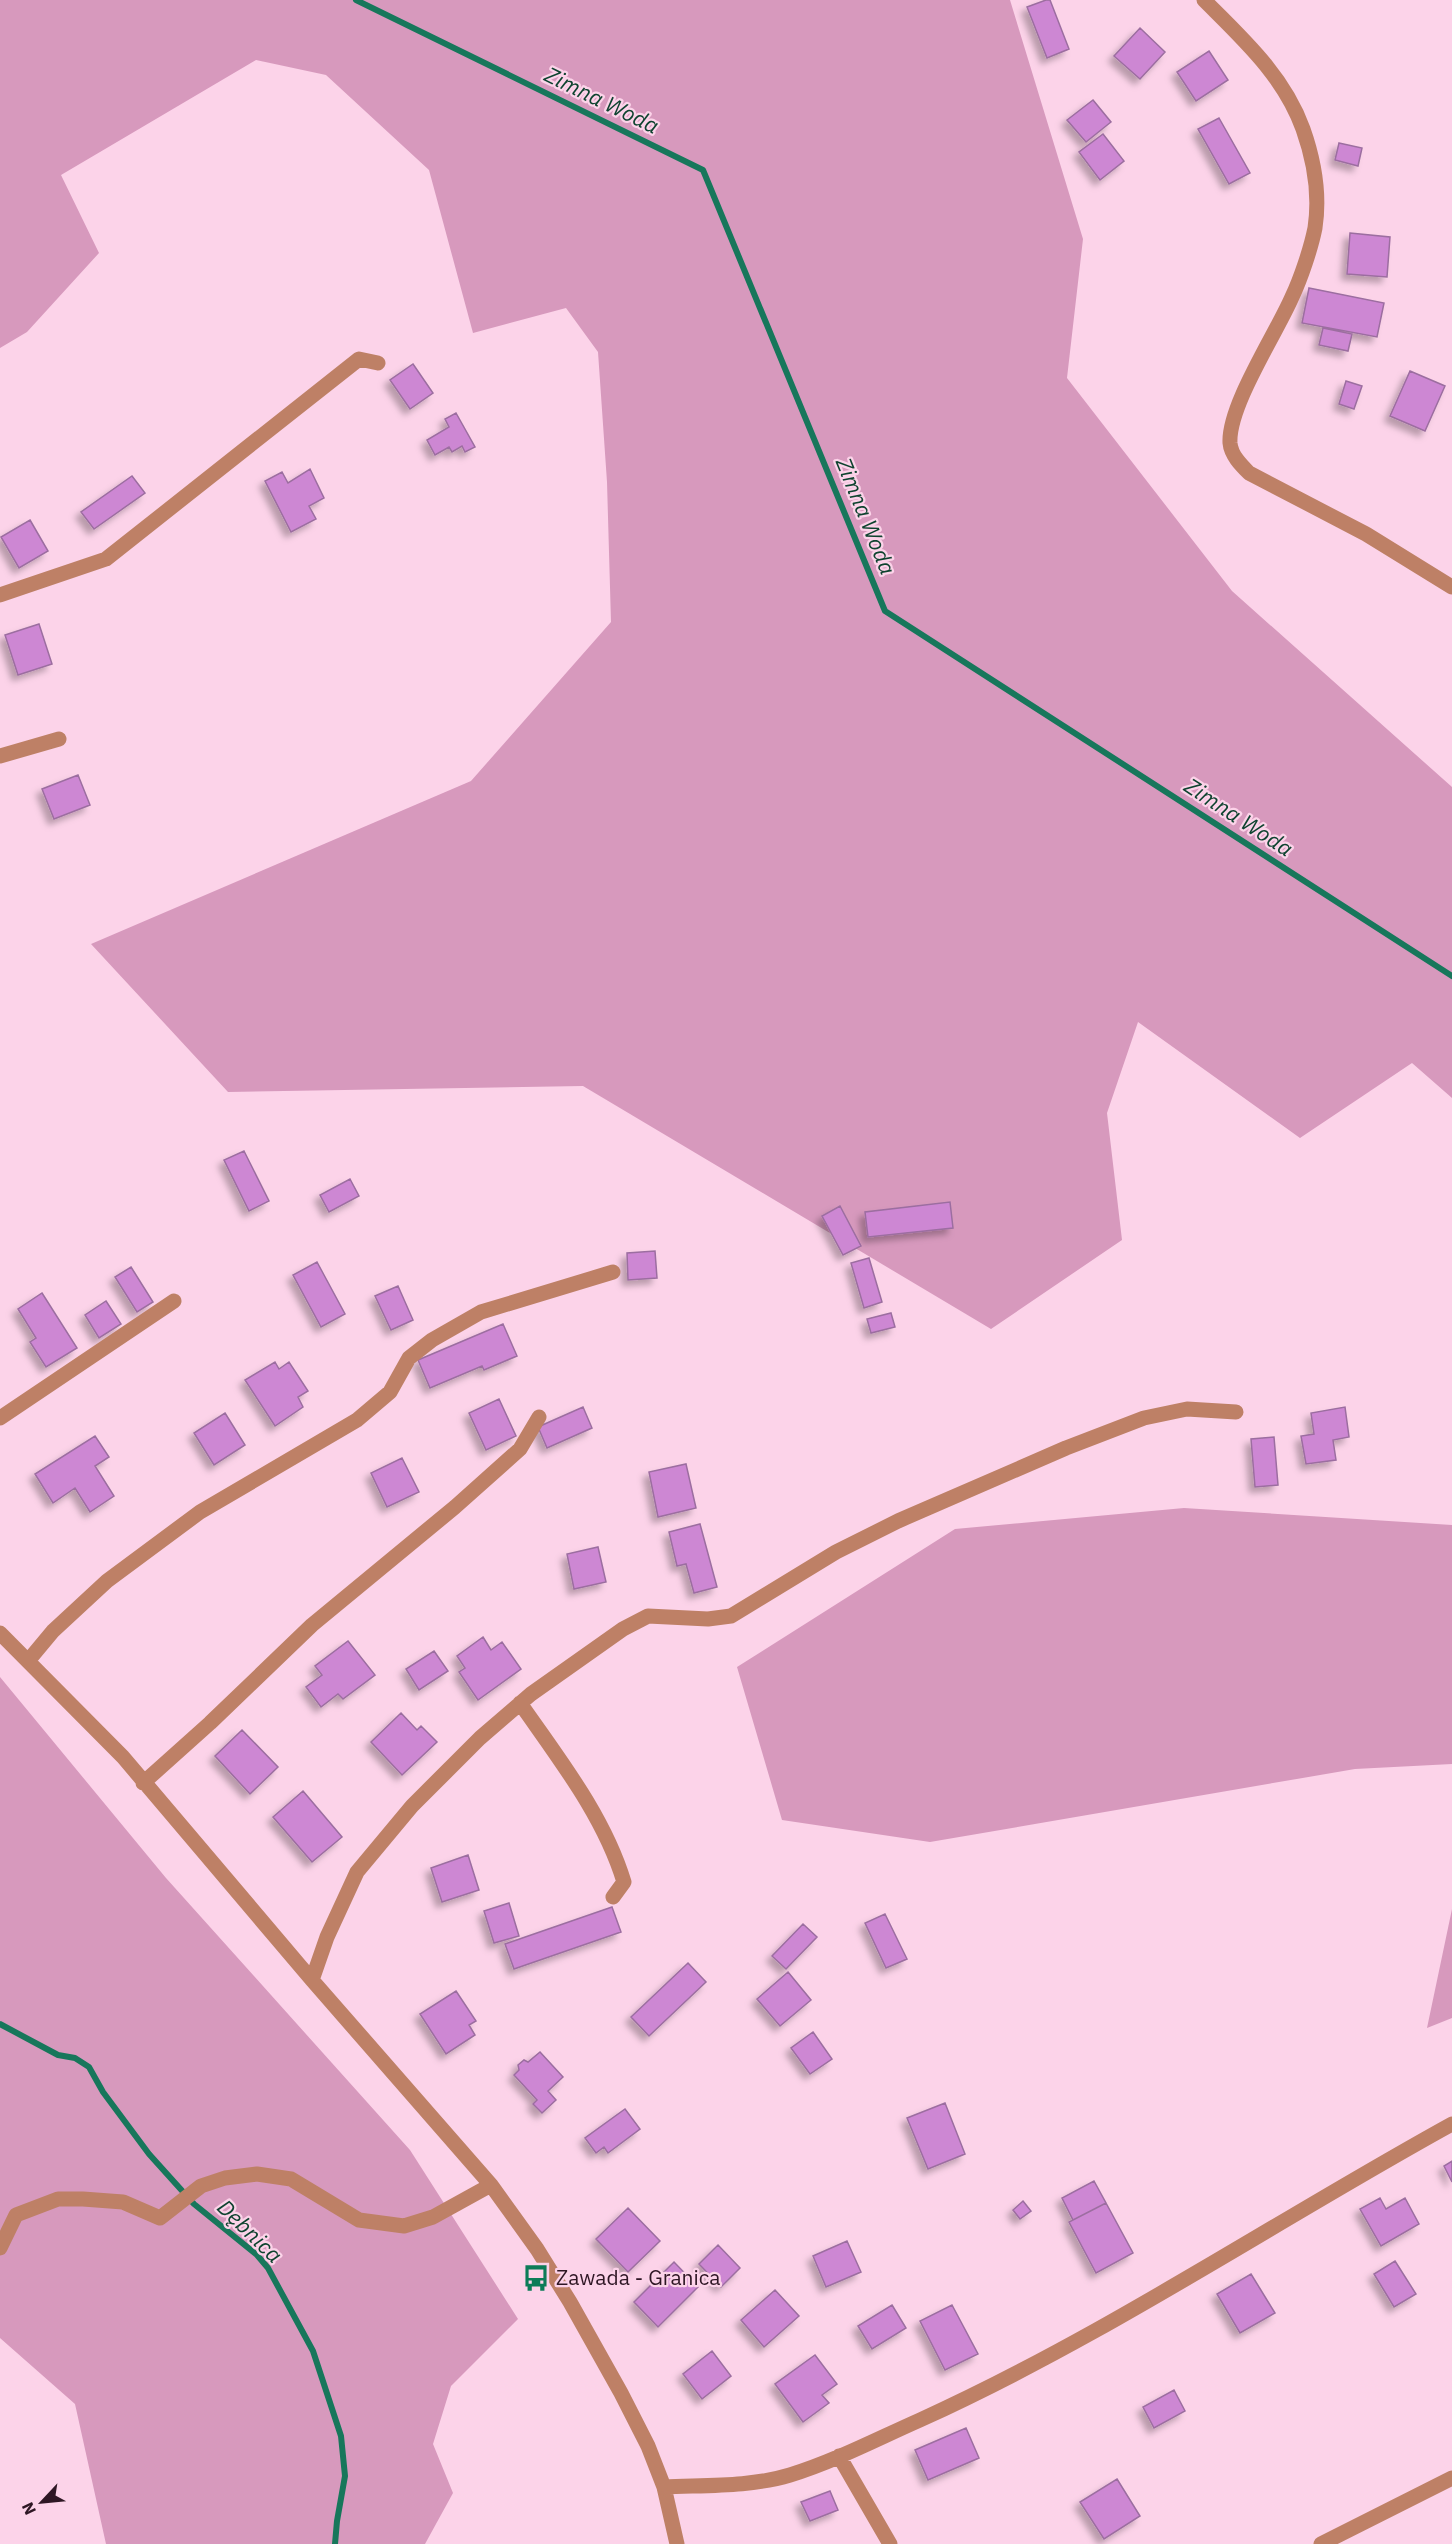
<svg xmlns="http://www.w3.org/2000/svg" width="1452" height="2544" font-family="'IBM Plex Sans',sans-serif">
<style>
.green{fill:#d799bd}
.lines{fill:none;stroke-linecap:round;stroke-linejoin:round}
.stream{stroke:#17775b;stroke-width:6}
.building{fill:#cd87d3;stroke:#9c6ea0;stroke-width:1.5;filter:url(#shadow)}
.minor{stroke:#be8066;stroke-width:15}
.labels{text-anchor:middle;stroke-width:4.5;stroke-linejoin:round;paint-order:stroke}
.poi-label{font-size:21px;fill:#2e1624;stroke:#fcd3e9;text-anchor:start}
.water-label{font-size:22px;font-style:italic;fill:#0e432f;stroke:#fcd3e9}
</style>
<defs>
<filter id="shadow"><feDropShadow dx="-5.5" dy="5.5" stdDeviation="3" flood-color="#0004"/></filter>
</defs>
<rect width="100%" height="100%" fill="#fcd3e9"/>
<path class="green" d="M 0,0 L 1010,0 L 1083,239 L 1067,378 L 1232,591 L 1452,787 L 1452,1098 L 1412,1063 L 1300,1138 L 1138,1022 L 1107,1113 L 1122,1240 L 991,1329 L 583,1086 L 228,1092 L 91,944 L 471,781 L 611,622 L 607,482 L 598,352 L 566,308 L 473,333 L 429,170 L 326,75 L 256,60 L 61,175 L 99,253 L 27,332 L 0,348 Z
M 1184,1508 L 1452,1525 L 1452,1764 L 1355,1769 L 930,1842 L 782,1820 L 737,1667 L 955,1529 Z
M 0,1677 L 166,1878 L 410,2150 L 518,2319 L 451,2386 L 433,2444 L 453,2493 L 425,2544 L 106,2544 L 75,2404 L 0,2338 Z
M 1452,1909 L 1452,2018 L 1427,2028 Z"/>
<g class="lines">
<path class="stream" d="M 356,0 L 703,170 L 885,611 L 1452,976
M 0,2024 L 58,2055 L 75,2058 L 89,2067 L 103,2092 L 149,2154 L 194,2204 L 257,2255 L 268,2268 L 313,2351 L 341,2436 L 345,2476 L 337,2521 L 335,2544"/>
</g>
<path class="building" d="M 1046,0 L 1050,0 L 1069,49 L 1047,58 L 1027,7 Z
M 1140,28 L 1165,52 L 1140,79 L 1114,56 Z
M 1209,51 L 1228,80 L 1196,101 L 1177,72 Z
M 1093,100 L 1111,122 L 1086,142 L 1067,120 Z
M 1219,118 L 1250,173 L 1229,184 L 1198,129 Z
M 1103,134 L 1124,161 L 1100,180 L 1079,152 Z
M 1339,143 L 1362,148 L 1358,166 L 1335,160 Z
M 1350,233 L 1390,237 L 1387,277 L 1347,274 Z
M 1309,288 L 1384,303 L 1377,337 L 1302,323 Z
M 1323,328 L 1352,334 L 1348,351 L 1319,345 Z
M 413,364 L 433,393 L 410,409 L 390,380 Z
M 1410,371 L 1445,386 L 1425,431 L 1390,416 Z
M 1346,381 L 1362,386 L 1354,409 L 1339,404 Z
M 456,413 L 475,447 L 465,452 L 462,446 L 452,452 L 449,447 L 435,455 L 427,440 L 449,427 L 445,419 Z
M 310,469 L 324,498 L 309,506 L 316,519 L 291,532 L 265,481 L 282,472 L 288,483 Z
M 132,476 L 145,493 L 94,529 L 81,512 Z
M 30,520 L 48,551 L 19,568 L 1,537 Z
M 39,624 L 52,664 L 18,675 L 5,635 Z
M 78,775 L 90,805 L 54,819 L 42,789 Z
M 244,1151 L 269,1201 L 249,1211 L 224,1160 Z
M 350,1179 L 359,1196 L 329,1212 L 320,1195 Z
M 950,1202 L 953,1228 L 868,1237 L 865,1212 Z
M 840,1206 L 861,1246 L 843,1255 L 822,1216 Z
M 655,1251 L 657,1278 L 628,1280 L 627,1253 Z
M 869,1258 L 882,1302 L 864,1308 L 851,1263 Z
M 317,1262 L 345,1314 L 321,1327 L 293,1275 Z
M 131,1267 L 153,1302 L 137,1312 L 115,1277 Z
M 398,1286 L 413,1320 L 391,1330 L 375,1296 Z
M 42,1293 L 77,1348 L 46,1367 L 30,1342 L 36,1338 L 18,1309 Z
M 106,1301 L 121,1324 L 99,1338 L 85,1315 Z
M 891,1313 L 895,1327 L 871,1333 L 867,1319 Z
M 503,1324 L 517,1356 L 484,1370 L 482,1366 L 430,1388 L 418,1360 Z
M 275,1362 L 279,1369 L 289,1362 L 308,1391 L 298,1397 L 303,1407 L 275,1426 L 245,1380 Z
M 499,1399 L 516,1436 L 486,1450 L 469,1413 Z
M 583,1407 L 592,1428 L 547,1448 L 538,1427 Z
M 1345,1407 L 1349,1437 L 1333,1440 L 1336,1460 L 1306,1464 L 1301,1436 L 1314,1434 L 1311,1413 Z
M 225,1413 L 245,1445 L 214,1465 L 194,1433 Z
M 95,1436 L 109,1457 L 95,1466 L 114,1496 L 90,1512 L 75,1488 L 53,1503 L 35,1474 Z
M 1274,1437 L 1278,1485 L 1255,1487 L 1251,1439 Z
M 402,1458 L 419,1492 L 387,1507 L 371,1473 Z
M 686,1464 L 696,1508 L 658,1517 L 649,1472 Z
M 700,1524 L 717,1587 L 694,1593 L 686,1564 L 677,1566 L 669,1532 Z
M 598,1547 L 606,1582 L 574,1589 L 567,1554 Z
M 483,1637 L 491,1650 L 502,1642 L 521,1669 L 478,1700 L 459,1672 L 465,1668 L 457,1656 Z
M 348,1641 L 375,1675 L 343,1699 L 338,1694 L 321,1707 L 306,1687 L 322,1675 L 315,1666 Z
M 434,1651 L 448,1671 L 419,1690 L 406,1669 Z
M 401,1713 L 417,1730 L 421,1726 L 437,1742 L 402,1775 L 371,1742 Z
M 242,1730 L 278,1767 L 250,1794 L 215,1756 Z
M 303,1791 L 342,1837 L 312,1862 L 273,1817 Z
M 468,1855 L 479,1890 L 442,1902 L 431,1868 Z
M 509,1903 L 519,1936 L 494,1943 L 484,1911 Z
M 612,1907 L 621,1932 L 514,1969 L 505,1944 Z
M 885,1914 L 907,1959 L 886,1968 L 865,1923 Z
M 803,1924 L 817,1937 L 786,1969 L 772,1956 Z
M 688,1963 L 706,1982 L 649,2036 L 631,2017 Z
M 788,1972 L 811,2000 L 780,2026 L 757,1999 Z
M 456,1991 L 476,2021 L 469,2025 L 475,2035 L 446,2054 L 420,2014 Z
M 813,2032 L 832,2059 L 810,2074 L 791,2048 Z
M 540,2052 L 563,2077 L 548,2091 L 556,2100 L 542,2113 L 533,2104 L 537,2100 L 514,2075 L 519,2070 L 518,2065 L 524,2060 L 528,2062 Z
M 945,2103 L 965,2154 L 928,2169 L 907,2118 Z
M 625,2109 L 640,2129 L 608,2153 L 604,2147 L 596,2153 L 585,2138 Z
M 1452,2161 L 1452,2182 L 1444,2166 Z
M 1094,2181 L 1106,2203 L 1073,2220 L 1062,2198 Z
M 1380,2198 L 1386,2209 L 1405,2198 L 1419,2224 L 1381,2246 L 1360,2209 Z
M 1023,2201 L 1031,2211 L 1020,2219 L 1013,2210 Z
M 1106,2203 L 1133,2253 L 1096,2273 L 1069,2222 Z
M 628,2208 L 660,2241 L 628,2272 L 596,2239 Z
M 847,2241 L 861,2272 L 826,2287 L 813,2256 Z
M 718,2245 L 740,2268 L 721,2287 L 699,2264 Z
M 1395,2261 L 1416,2294 L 1394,2307 L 1374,2274 Z
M 674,2262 L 698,2287 L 658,2327 L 634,2302 Z
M 1251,2274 L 1275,2313 L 1240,2333 L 1217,2294 Z
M 775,2290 L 799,2316 L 764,2347 L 741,2320 Z
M 892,2305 L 906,2328 L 872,2349 L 858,2326 Z
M 952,2305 L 978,2354 L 945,2370 L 920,2321 Z
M 712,2351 L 731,2376 L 702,2399 L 683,2374 Z
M 815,2355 L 837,2384 L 822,2395 L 829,2403 L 803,2422 L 775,2384 Z
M 1174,2390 L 1185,2411 L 1154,2428 L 1143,2407 Z
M 966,2428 L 979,2458 L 928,2480 L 915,2450 Z
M 1117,2479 L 1140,2516 L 1104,2539 L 1080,2502 Z
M 830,2491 L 838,2510 L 810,2521 L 801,2502 Z"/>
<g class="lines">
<path class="minor" d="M 1204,0 C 1243,39 1284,76 1303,129 C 1314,160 1320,195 1315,228 C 1311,248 1301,278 1292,297 C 1276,334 1228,406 1230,443 C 1231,455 1241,465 1249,473 L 1366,534 L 1452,587
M 0,595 L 106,559 L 359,359 L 378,363
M 0,756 L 59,739
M 0,1418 L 174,1301
M 0,1633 L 123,1757 L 312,1980 L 491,2185 L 537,2249 L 570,2302 L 621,2393 L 648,2446 L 664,2487 L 677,2544
M 28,1661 L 53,1631 L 107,1581 L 200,1512 L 357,1420 L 390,1392 L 409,1358 L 432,1340 L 481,1312 L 613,1272
M 520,1703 C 559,1759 604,1816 624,1882 L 613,1897
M 143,1783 L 210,1723 L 312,1625 L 455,1507 L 520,1449 L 539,1417
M 312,1980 L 327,1937 L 357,1872 L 412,1806 L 480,1738 L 531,1694 L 623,1629 L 648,1616 L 708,1619 L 731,1616 L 836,1552 L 898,1521 L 1066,1448 L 1144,1418 L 1187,1409 L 1236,1412
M 0,2248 L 16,2215 L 58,2199 L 83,2199 L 123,2202 L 160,2218 L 201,2186 L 225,2178 L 257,2174 L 291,2179 L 359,2220 L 404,2226 L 433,2217 L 491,2185
M 839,2456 L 890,2544
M 664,2487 C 705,2485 751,2487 790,2475 C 835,2461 877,2439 920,2420 C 1105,2336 1274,2222 1452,2124
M 1321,2544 L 1452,2478"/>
</g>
<defs>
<symbol id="bus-bare" viewBox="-9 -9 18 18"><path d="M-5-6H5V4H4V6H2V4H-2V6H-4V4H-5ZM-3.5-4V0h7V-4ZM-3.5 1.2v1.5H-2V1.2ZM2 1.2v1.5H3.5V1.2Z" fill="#0c7c58" stroke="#fcd3e9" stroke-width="2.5" paint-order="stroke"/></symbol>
</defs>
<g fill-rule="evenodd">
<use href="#bus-bare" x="517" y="2259" width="38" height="38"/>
</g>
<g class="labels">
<g class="poi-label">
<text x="556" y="2285">Zawada - Granica</text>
</g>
<g class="water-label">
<text transform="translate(602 100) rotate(26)" y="8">Zimna Woda</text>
<text transform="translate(866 516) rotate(68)" y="8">Zimna Woda</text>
<text transform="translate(1239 817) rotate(33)" y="8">Zimna Woda</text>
<text transform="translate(250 2231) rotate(44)" y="8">Dębnica</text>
</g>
</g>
<g transform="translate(42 2502) rotate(244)" stroke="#fcd3e9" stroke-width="4.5" paint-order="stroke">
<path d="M0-4.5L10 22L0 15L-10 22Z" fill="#2e1624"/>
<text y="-9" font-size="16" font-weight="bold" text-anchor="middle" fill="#2e1624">N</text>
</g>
</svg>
